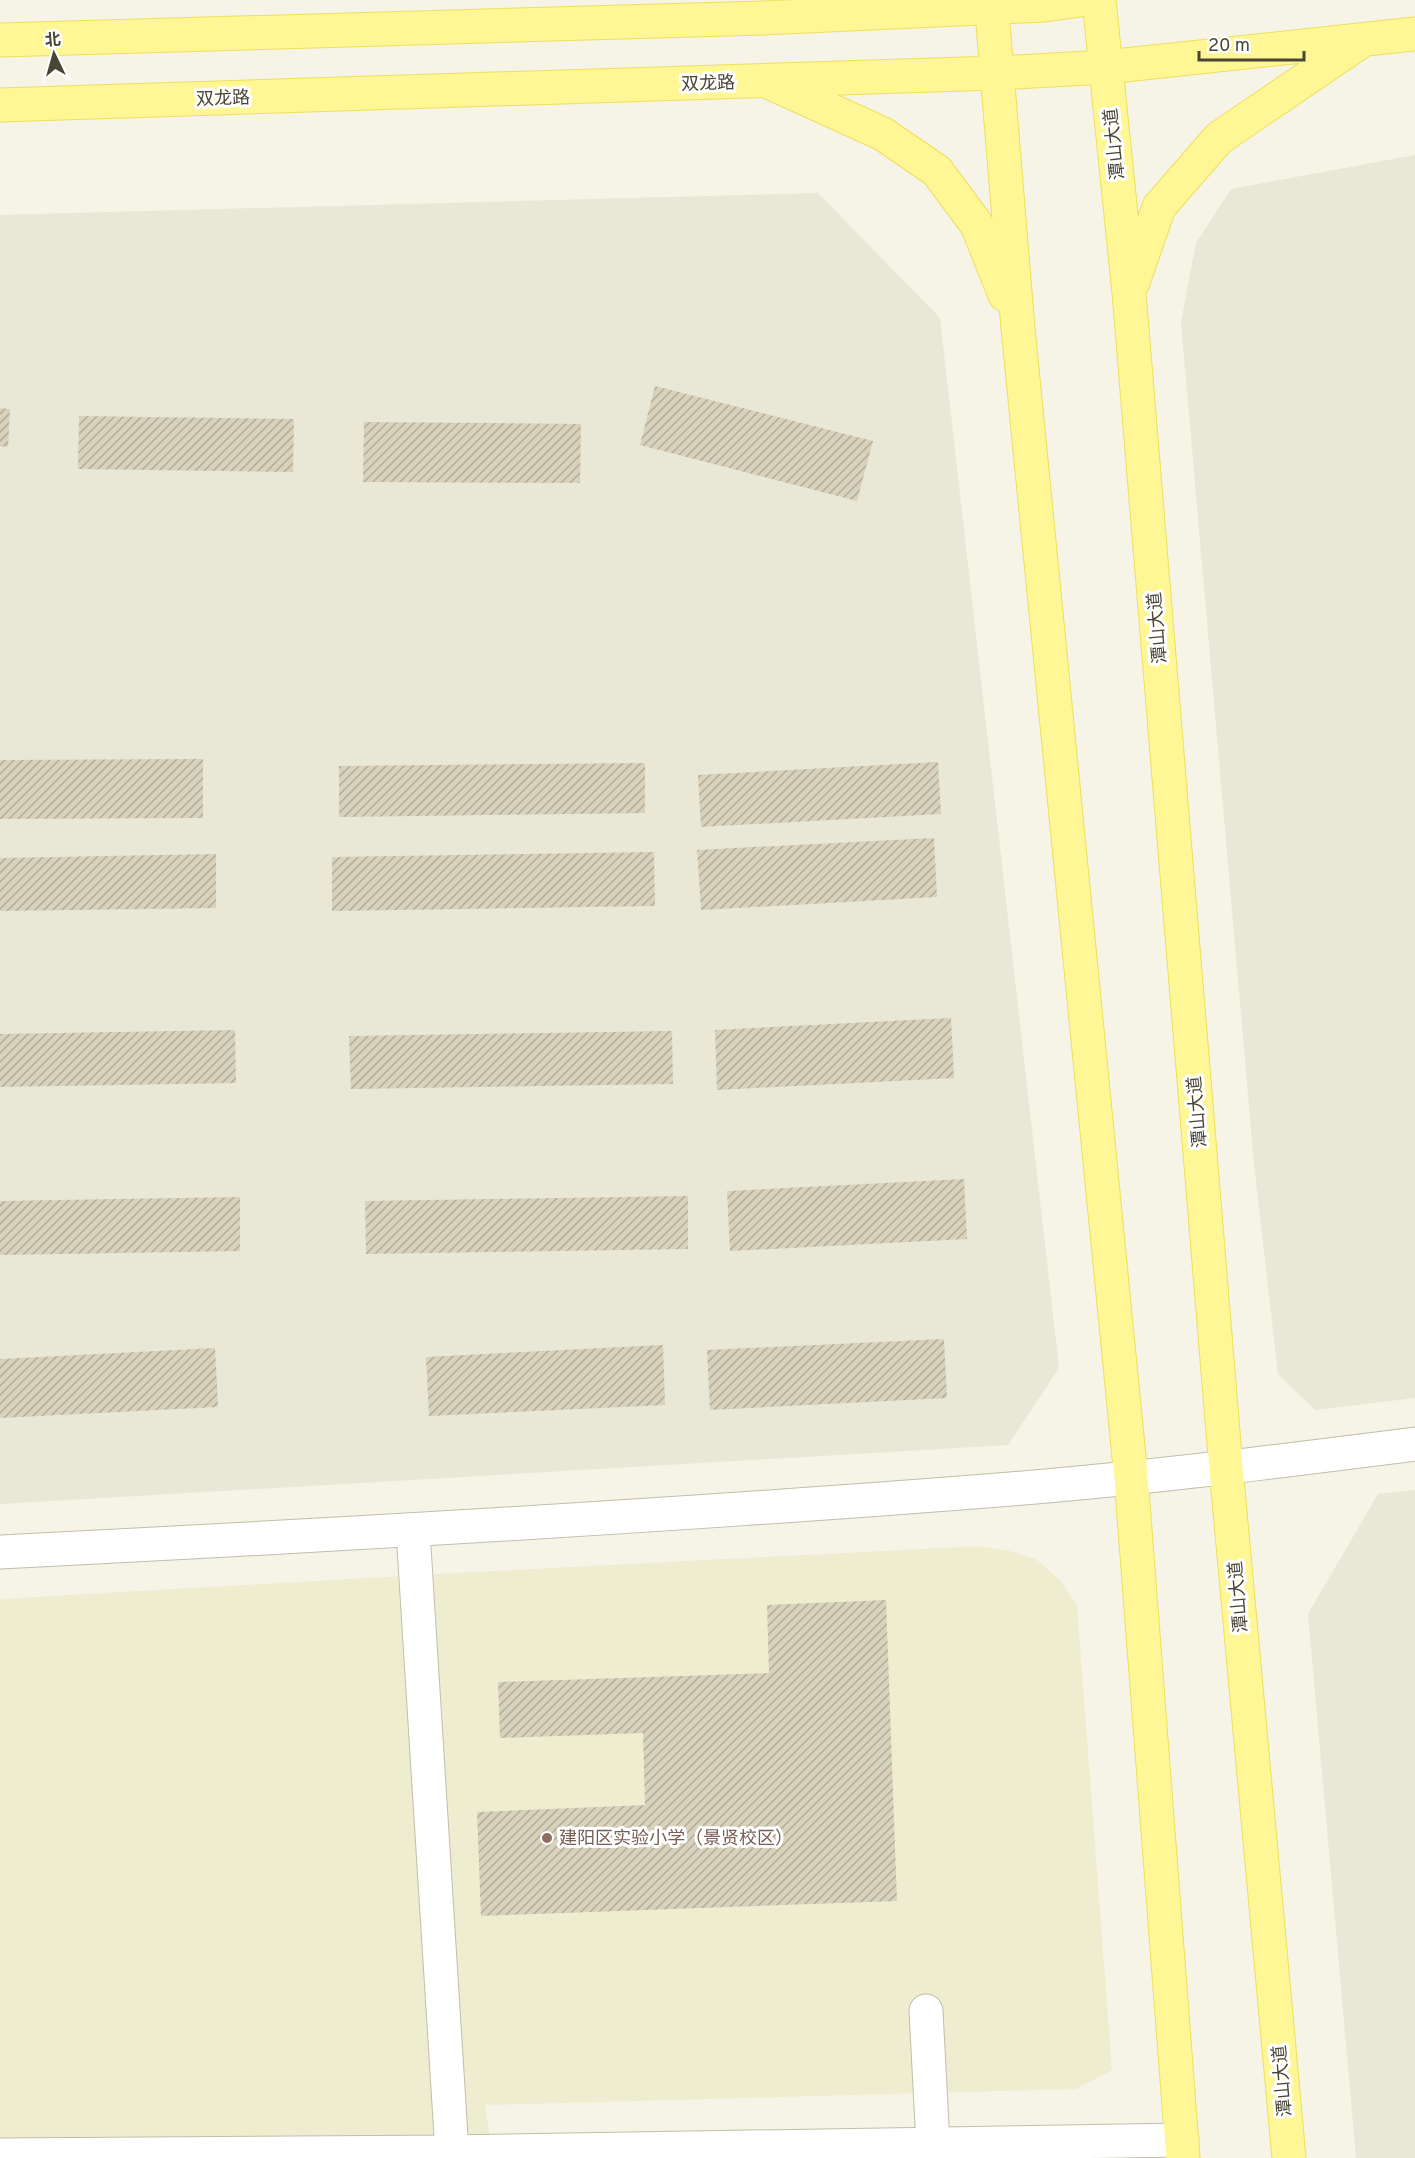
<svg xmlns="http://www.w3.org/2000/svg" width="1415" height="2158" font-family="Overpass,'Noto Sans SC',sans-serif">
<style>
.residential{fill:#e9e7d5}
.education{fill:#efedd0}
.building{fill:url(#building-hatch)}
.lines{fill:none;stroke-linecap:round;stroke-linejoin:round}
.minor-casing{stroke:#c1bea9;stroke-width:35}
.major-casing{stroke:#eedf5d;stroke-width:35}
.minor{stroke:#fff;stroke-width:33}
.major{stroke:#fff696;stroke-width:33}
.education-dot{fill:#8d6e63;stroke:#fff;stroke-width:2}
.labels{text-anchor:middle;stroke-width:6;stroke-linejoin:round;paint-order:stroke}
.street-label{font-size:18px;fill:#494535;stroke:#fff}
.education-label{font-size:18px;fill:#785e54;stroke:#fff;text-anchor:start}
</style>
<defs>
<pattern id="building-hatch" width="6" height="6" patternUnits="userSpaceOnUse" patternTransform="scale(1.5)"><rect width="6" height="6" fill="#d8d2bc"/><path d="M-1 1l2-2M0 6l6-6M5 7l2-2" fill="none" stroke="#b1ac9a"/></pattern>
</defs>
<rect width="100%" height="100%" fill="#f5f4e7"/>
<path class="residential" d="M 1415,155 L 1415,1398 L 1315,1410 L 1278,1374 L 1254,1164 L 1181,322 L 1196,243 L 1231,189 Z
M 818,193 L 940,318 L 1059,1368 L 1008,1445 L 0,1504 L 0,215 Z
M 1415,1490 L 1415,2158 L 1356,2158 L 1308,1614 L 1378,1494 Z"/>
<path class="education" d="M 979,1546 L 1010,1551 L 1037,1560 L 1060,1580 L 1077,1606 L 1112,2070 L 1076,2089 L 485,2105 L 492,2151 L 0,2158 L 0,1599 L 455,1573 Z"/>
<path class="building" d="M 655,386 L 873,441 L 857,501 L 640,445 Z
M 0,408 L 10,409 L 8,447 L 0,446 Z
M 79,416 L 294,419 L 293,472 L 78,469 Z
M 364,422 L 581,424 L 580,483 L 363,482 Z
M 203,759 L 203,818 L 0,819 L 0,760 Z
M 938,762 L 941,814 L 701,827 L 698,775 Z
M 645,763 L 645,813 L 339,817 L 339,766 Z
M 934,838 L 937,897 L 701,910 L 697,850 Z
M 654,852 L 655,906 L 332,911 L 332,857 Z
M 216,854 L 216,908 L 0,911 L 0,858 Z
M 951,1018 L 954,1078 L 717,1090 L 715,1030 Z
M 235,1030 L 236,1083 L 0,1087 L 0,1034 Z
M 672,1031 L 673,1084 L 351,1089 L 349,1036 Z
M 964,1179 L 967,1239 L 730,1251 L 727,1191 Z
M 688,1196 L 688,1249 L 366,1254 L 365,1201 Z
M 240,1197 L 240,1251 L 0,1255 L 0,1201 Z
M 944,1339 L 947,1398 L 710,1410 L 707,1350 Z
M 663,1345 L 665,1405 L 429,1416 L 426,1357 Z
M 215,1348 L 218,1407 L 0,1418 L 0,1359 Z
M 886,1600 L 897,1901 L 481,1916 L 477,1812 L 645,1805 L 643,1733 L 500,1738 L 498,1682 L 769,1673 L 767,1605 Z"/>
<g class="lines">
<defs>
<path id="minor" d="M 413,1531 L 452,2152
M 0,1552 C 337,1535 674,1516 1011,1489 C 1146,1478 1281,1461 1415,1444
M 926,2011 L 933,2144
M 0,2155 L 452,2152 L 1182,2140"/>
<path id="major" d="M 991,0 L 1018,328 L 1131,1477 L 1183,2158
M 1099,0 L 1129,293 L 1226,1468 L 1289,2158
M 0,40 L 763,18 L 1044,5 L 1080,0
M 773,84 L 883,134 L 937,171 L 977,225 L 1005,295
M 0,105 L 996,73 L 1106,67 L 1415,34
M 1133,282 L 1159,207 L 1219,138 L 1360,42"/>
</defs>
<use href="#minor" class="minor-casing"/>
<use href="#major" class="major-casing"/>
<use href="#minor" class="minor"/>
<use href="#major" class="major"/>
</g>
<circle class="education-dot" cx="547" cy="1838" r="6"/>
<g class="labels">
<g class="street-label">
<text transform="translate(708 83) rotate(-2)" y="6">双龙路</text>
<text transform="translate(223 98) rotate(-2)" y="6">双龙路</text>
<text transform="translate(1114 144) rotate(-96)" y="6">潭山大道</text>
<text transform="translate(1157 628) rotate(-95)" y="6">潭山大道</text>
<text transform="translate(1197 1112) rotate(-95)" y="6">潭山大道</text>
<text transform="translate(1238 1597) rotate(-95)" y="6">潭山大道</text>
<text transform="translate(1282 2081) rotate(-95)" y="6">潭山大道</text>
</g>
<g class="education-label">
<text x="559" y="1844">建阳区实验小学（景贤校区）</text>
</g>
</g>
<g transform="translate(54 54) rotate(355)" stroke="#ffffff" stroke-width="4.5" paint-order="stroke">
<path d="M0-4.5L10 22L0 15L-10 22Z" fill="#494535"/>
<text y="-9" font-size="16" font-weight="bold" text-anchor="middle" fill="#494535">北</text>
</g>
<path d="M1199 51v9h105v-9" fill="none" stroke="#494535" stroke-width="3"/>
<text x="1208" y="51" font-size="18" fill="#494535" stroke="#ffffff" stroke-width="4.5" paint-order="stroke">20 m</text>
</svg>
